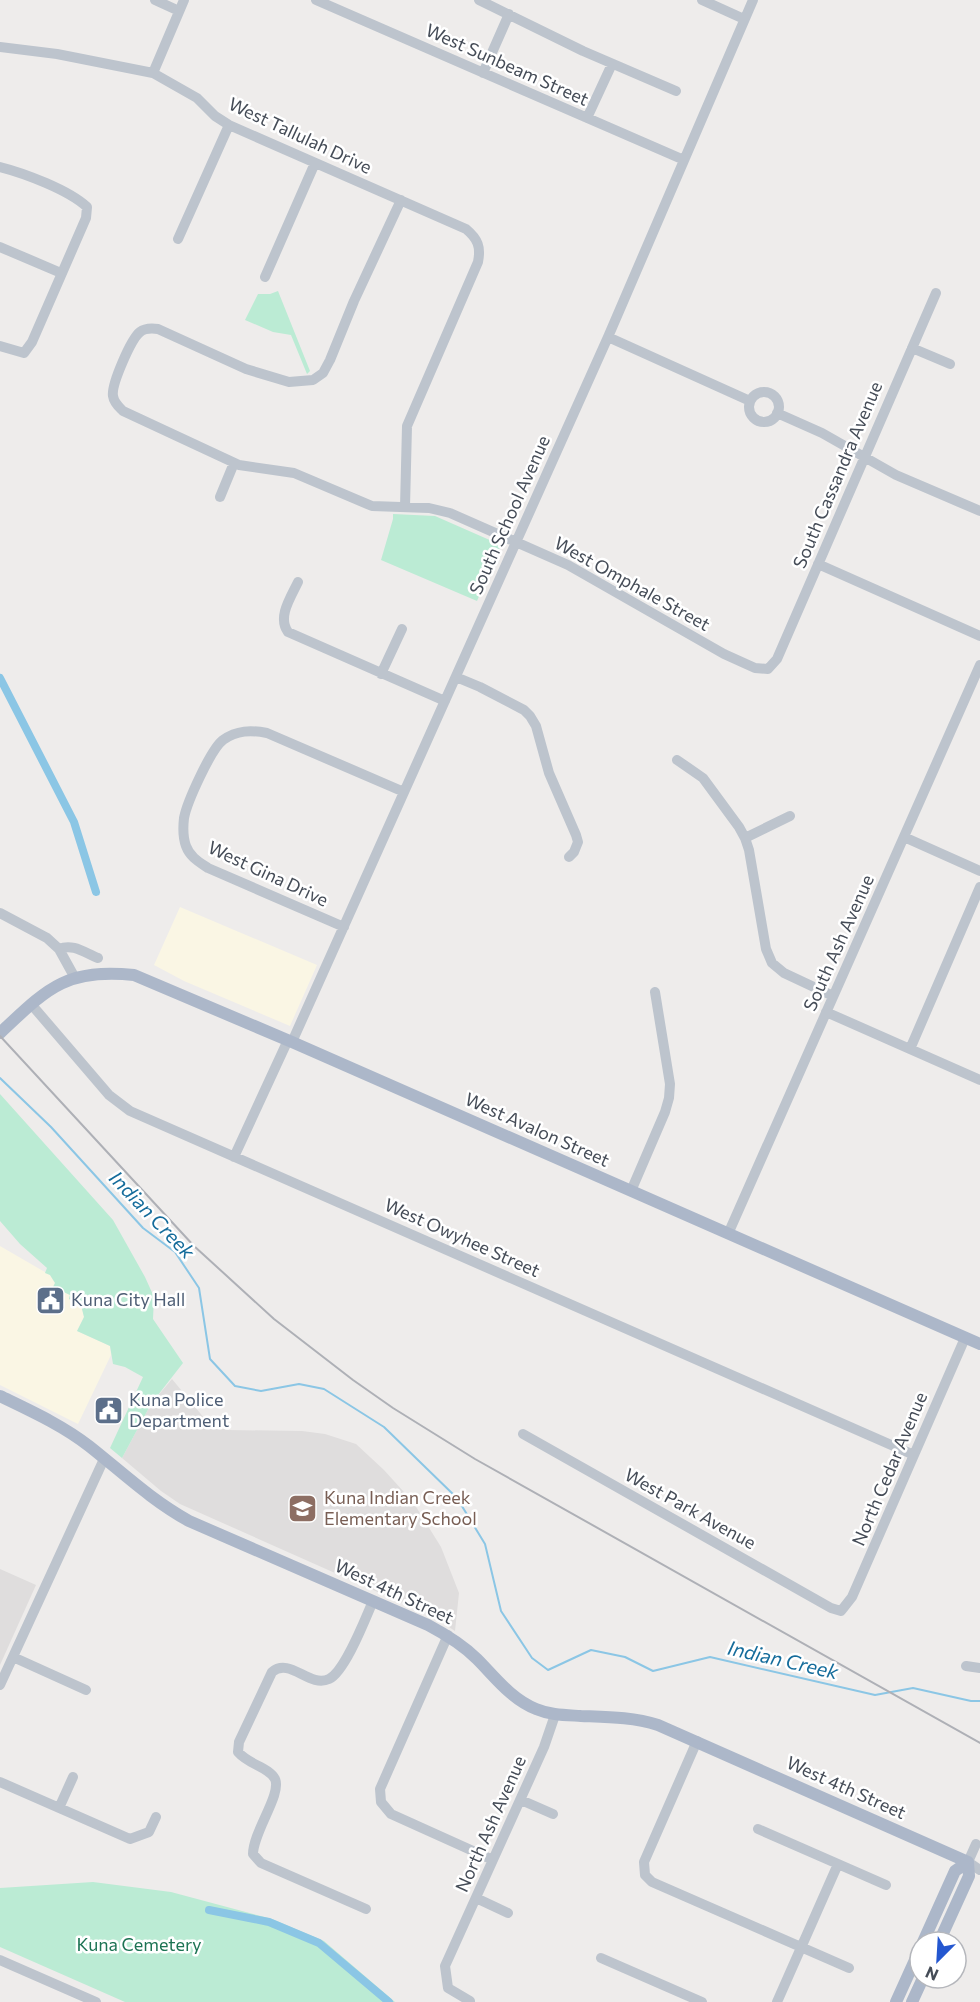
<svg xmlns="http://www.w3.org/2000/svg" width="980" height="2002" font-family="Commissioner,sans-serif">
<style>
.commercial{fill:#faf6e4}
.education{fill:#dfdddd}
.green{fill:#bbebd4}
.lines{fill:none;stroke-linecap:round;stroke-linejoin:round}
.stream{stroke:#8bc6e5;stroke-width:2}
.canal{stroke:#8bc6e5;stroke-width:8}
.minor{stroke:#bdc4cd;stroke-width:10}
.major{stroke:#acb7c9;stroke-width:12}
.rail{stroke:#aeb0b6;stroke-width:2}
.labels{text-anchor:middle;stroke-width:5;stroke-linejoin:round;paint-order:stroke}
.street-label{font-size:18px;fill:#454c57;stroke:#fff}
.service-label{font-size:18px;fill:#4e5e75;stroke:#fff;text-anchor:start}
.education-label{font-size:18px;fill:#785e54;stroke:#fff;text-anchor:start}
.park-label{font-size:18px;fill:#1c7353;stroke:#fff}
.water-label{font-size:20px;font-style:italic;fill:#156c9b;stroke:#fff}
</style>
<rect width="100%" height="100%" fill="#eeeceb"/>
<path class="commercial" d="M 180,907 L 317,965 L 290,1026 L 184,981 L 154,965 Z
M 0,1246 L 50,1275 L 55,1283 L 53,1287 L 70,1295 L 69,1299 L 81,1305 L 84,1317 L 77,1331 L 110,1346 L 111,1355 L 78,1424 L 0,1385 Z"/>
<path class="education" d="M 172,1379 L 209,1424 L 227,1430 L 302,1431 L 325,1434 L 356,1444 L 384,1470 L 413,1502 L 441,1547 L 459,1593 L 455,1631 L 434,1617 L 180,1504 L 161,1491 L 122,1458 L 151,1404 Z
M 0,1569 L 36,1585 L 0,1665 Z"/>
<path class="green" d="M 278,291 L 310,371 L 307,374 L 291,335 L 273,332 L 245,320 L 258,294 L 270,294 Z
M 393,514 L 435,516 L 501,545 L 477,601 L 381,560 L 393,519 Z
M 0,1094 L 113,1220 L 145,1277 L 154,1297 L 153,1319 L 183,1363 L 151,1404 L 122,1458 L 110,1448 L 143,1377 L 125,1367 L 113,1364 L 110,1346 L 77,1331 L 84,1317 L 81,1305 L 69,1299 L 70,1295 L 53,1287 L 55,1283 L 50,1275 L 45,1273 L 47,1268 L 20,1244 L 0,1221 Z
M 93,1882 L 171,1892 L 272,1919 L 324,1941 L 395,2002 L 125,2002 L 0,1947 L 0,1888 Z"/>
<g class="lines">
<path class="stream" d="M 0,1078 L 51,1127 L 143,1228 L 175,1252 L 199,1288 L 210,1359 L 235,1386 L 261,1391 L 299,1384 L 324,1389 L 384,1427 L 457,1498 L 485,1544 L 501,1611 L 532,1658 L 548,1670 L 591,1650 L 625,1657 L 653,1671 L 710,1657 L 875,1695 L 913,1688 L 971,1701 L 980,1701"/>
<path class="canal" d="M 0,678 L 74,822 L 96,892
M 209,1910 L 269,1922 L 319,1943 L 389,2002"/>
<path class="minor" d="M 155,0 L 179,11
M 316,0 L 684,160
M 479,0 L 583,51 L 676,91
M 702,0 L 744,19
M 0,47 L 57,54 L 153,73 L 197,98 L 215,116 L 229,125 L 466,229 C 478,239 481,247 478,262 L 407,426 L 405,507
M 153,73 L 184,0
M 483,73 L 509,14
M 587,118 L 612,64
M 0,167 C 24,173 69,190 87,207 L 86,218 L 32,342 L 24,353 L 0,346
M 401,200 L 354,301 L 330,360 L 323,373 L 313,380 L 289,382 L 246,369 L 158,329 C 151,328 145,328 140,332 C 131,339 111,385 113,396 C 114,403 119,407 123,411 L 239,465 L 294,473 L 372,506 L 429,508 L 450,513 L 568,565 L 724,654 L 755,668 L 768,669 L 777,659 L 936,293
M 178,239 L 229,125
M 0,247 L 61,273
M 265,277 L 315,163
M 608,337 L 750,401
M 912,348 L 950,364
M749 407a15 15 0 1 1 30 0a15 15 0 1 1-30 0Z
M 777,413 L 822,433 L 896,475 L 980,511
M 220,497 L 234,463
M 818,564 L 980,636
M 298,582 C 291,597 277,617 288,632 L 445,701
M 381,674 L 402,629
M 456,677 L 480,687 L 524,710 L 530,716 L 536,726 L 549,773 L 576,835 L 578,842 L 574,852 L 569,857
M 677,760 L 703,778 L 739,827 L 745,838 L 749,850 L 766,949 L 772,963 L 784,973 L 833,996
M 904,837 L 980,871
M 745,838 L 790,816
M 0,913 L 47,938 L 59,949 L 75,978
M 344,927 L 208,868 C 199,862 190,857 186,846 C 183,838 183,827 184,818 C 187,802 211,749 223,740 C 237,730 251,730 267,733 L 404,792
M 59,949 C 73,943 85,953 98,958
M 31,1004 L 109,1095 L 130,1111 L 914,1455
M 826,1012 L 980,1080
M 292,1042 L 608,337 L 753,0
M 910,1049 L 980,887
M 234,1157 L 288,1040
M 631,1191 L 665,1112 L 669,1098 L 670,1084 L 655,992
M 728,1234 L 980,665
M 523,1434 L 831,1608 L 841,1611 L 852,1597 L 965,1338
M 448,1635 L 380,1789 L 381,1802 L 391,1814 L 493,1860
M 13,1657 L 86,1690
M 966,1666 L 980,1668
M 0,1685 L 104,1459
M 697,1741 L 644,1862 L 645,1875 L 652,1882 L 849,1968
M 0,1782 L 130,1839 L 149,1832 L 156,1817
M 521,1800 L 553,1814
M 59,1808 L 73,1777
M 758,1829 L 886,1885
M 976,1844 L 968,1862 L 980,1870
M 476,1898 L 508,1913
M 366,1909 L 261,1863 L 253,1854 C 253,1832 282,1794 275,1779 C 269,1767 249,1765 238,1752 L 239,1742 L 272,1672 C 290,1657 309,1688 329,1679 C 345,1672 366,1617 373,1601
M 601,1958 L 702,2002
M 0,1960 L 96,2002
M 470,2001 L 448,1988 L 445,1966 L 544,1747 L 555,1715
M 777,2002 L 838,1864"/>
<path class="major" d="M 0,1033 C 47,989 65,968 134,975 L 292,1042 L 980,1344
M 0,1396 C 31,1411 62,1425 89,1446 C 122,1472 151,1500 189,1521 L 428,1625 C 445,1634 462,1644 477,1659 C 495,1677 511,1699 536,1709 C 550,1715 565,1715 581,1716 C 607,1717 633,1717 658,1725 L 968,1862
M 923,1942 L 955,1871 L 968,1862
M 939,1942 L 969,1876 L 968,1862
M 896,2002 L 920,1949
M 912,2002 L 923,1978"/>
<path class="rail" d="M 0,1036 L 194,1246 L 274,1319 L 353,1380 L 393,1408 L 475,1459 L 980,1743"/>
</g>
<defs>
<symbol id="civic-square" viewBox="-11 -11 22 22"><rect x="-9" y="-9" width="18" height="18" rx="4" fill="#5c6f8a" stroke="#fff"/><path d="M-.6-6.5H3V-4.5H.6V-3L4-1V1h2V6H-6V1h2V-1L-.6-3ZM-1.2 2.5V6h2.4V2.5Z" fill="#fff"/></symbol>
<symbol id="school-square" viewBox="-11 -11 22 22"><rect x="-9" y="-9" width="18" height="18" rx="4" fill="#8d6e63" stroke="#fff"/><path d="M0-5L7-2L0 1L-7-2ZM-4 1L0 2.5L4 1V4Q0 6-4 4Z" fill="#fff"/></symbol>
</defs>
<g fill-rule="evenodd">
<use href="#civic-square" x="34" y="1284" width="33" height="33"/>
<use href="#civic-square" x="92" y="1394" width="33" height="33"/>
<use href="#school-square" x="286" y="1492" width="33" height="33"/>
</g>
<g class="labels">
<g class="street-label">
<text transform="translate(507 65) rotate(24)" y="6">West Sunbeam Street</text>
<text transform="translate(300 136) rotate(25)" y="6">West Tallulah Drive</text>
<text transform="translate(838 475) rotate(-67)" y="6">South Cassandra Avenue</text>
<text transform="translate(510 515) rotate(-66)" y="6">South School Avenue</text>
<text transform="translate(632 584) rotate(29)" y="6">West Omphale Street</text>
<text transform="translate(268 874) rotate(25)" y="6">West Gina Drive</text>
<text transform="translate(839 943) rotate(-66)" y="6">South Ash Avenue</text>
<text transform="translate(537 1130) rotate(24)" y="6">West Avalon Street</text>
<text transform="translate(462 1238) rotate(24)" y="6">West Owyhee Street</text>
<text transform="translate(890 1469) rotate(-67)" y="6">North Cedar Avenue</text>
<text transform="translate(690 1509) rotate(29)" y="6">West Park Avenue</text>
<text transform="translate(394 1592) rotate(25)" y="6">West 4th Street</text>
<text transform="translate(846 1788) rotate(24)" y="6">West 4th Street</text>
<text transform="translate(491 1824) rotate(-66)" y="6">North Ash Avenue</text>
</g>
<g class="service-label">
<text x="71" y="1306">Kuna City Hall</text>
<text x="129" y="1406">Kuna Police<tspan x="129" dy="21">Department</tspan></text>
</g>
<g class="education-label">
<text x="324" y="1504">Kuna Indian Creek<tspan x="324" dy="21">Elementary School</tspan></text>
</g>
<g class="park-label">
<text x="139" y="1951">Kuna Cemetery</text>
</g>
<g class="water-label">
<text transform="translate(152 1215) rotate(46)" y="7">Indian Creek</text>
<text transform="translate(783 1660) rotate(13)" y="7">Indian Creek</text>
</g>
</g>
<g transform="translate(938 1960) rotate(204)"><circle r="28" fill="#ffffff" stroke="#b5b7bc" stroke-width="1.5"/>
<path d="M0-4.5L10 22L0 15L-10 22Z" fill="#2457d0"/>
<text y="-9" font-size="16" font-weight="bold" text-anchor="middle" fill="#454c57">N</text>
</g>
</svg>
